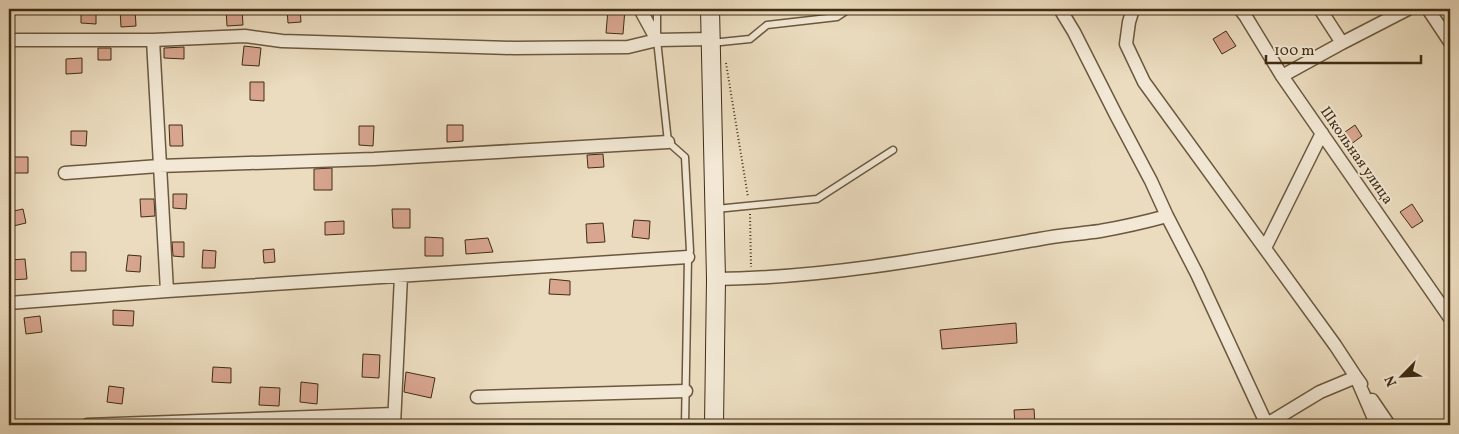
<svg xmlns="http://www.w3.org/2000/svg" width="1459" height="434" font-family="Vollkorn,serif">
<style>
.building{fill:#d8a58f;stroke:#402d14}
.lines{fill:none;stroke-linecap:round;stroke-linejoin:round}
.lane-casing{stroke:#6b593f;stroke-width:9}
.street-casing{stroke:#6b593f;stroke-width:15}
.secondary-casing{stroke:#402d14;stroke-width:20}
.path{stroke:#402d14;stroke-width:2;stroke-dasharray:1 2.5;stroke-linecap:butt}
.lane{stroke:#f2e8d5;stroke-width:6}
.street{stroke:#f2e8d5;stroke-width:12}
.secondary{stroke:#f2e8d5;stroke-width:18}
.labels{text-anchor:middle;stroke-width:4;stroke-linejoin:round;paint-order:stroke}
.street-label{font-size:15px;fill:#402d14;stroke:#f2e8d5}
</style>
<rect width="100%" height="100%" fill="#ebdcbf"/>
<filter id="stains"><feTurbulence type="fractalNoise" baseFrequency=".004" numOctaves="4"/><feColorMatrix values="0 0 0 0 .2 0 0 0 0 .09 0 0 0 0 .02 0 0 0 .5 -.17"/></filter>
<radialGradient id="worn" r=".72"><stop offset=".6" stop-color="#630" stop-opacity="0"/><stop offset="1" stop-color="#630" stop-opacity=".3"/></radialGradient>
<path class="building" d="M 81,9 L 96,9 L 96,24 L 81,23 Z
M 120,9 L 135,9 L 136,26 L 121,27 Z
M 226,9 L 242,9 L 243,25 L 227,26 Z
M 287,9 L 300,9 L 301,22 L 288,23 Z
M 608,9 L 625,9 L 623,34 L 606,33 Z
M 1226,31 L 1236,46 L 1222,54 L 1213,39 Z
M 244,46 L 261,48 L 259,66 L 242,65 Z
M 184,47 L 184,59 L 164,58 L 164,48 Z
M 98,48 L 111,48 L 111,60 L 98,60 Z
M 82,58 L 82,73 L 66,74 L 66,59 Z
M 250,82 L 264,82 L 264,101 L 250,100 Z
M 169,125 L 182,125 L 183,146 L 170,146 Z
M 447,125 L 463,125 L 463,141 L 447,142 Z
M 1355,125 L 1362,136 L 1346,148 L 1338,137 Z
M 359,126 L 374,126 L 373,146 L 359,145 Z
M 71,131 L 87,131 L 86,146 L 71,145 Z
M 603,154 L 604,167 L 588,168 L 587,155 Z
M 9,157 L 28,157 L 28,173 L 9,173 Z
M 332,168 L 332,190 L 314,190 L 314,169 Z
M 173,194 L 187,194 L 186,209 L 173,208 Z
M 140,199 L 154,199 L 155,216 L 141,217 Z
M 1412,204 L 1423,221 L 1412,228 L 1400,212 Z
M 23,209 L 26,223 L 9,227 L 9,212 Z
M 392,209 L 410,209 L 410,228 L 393,228 Z
M 634,220 L 650,221 L 649,239 L 632,237 Z
M 344,221 L 344,234 L 325,235 L 325,222 Z
M 603,223 L 605,242 L 587,243 L 586,224 Z
M 425,237 L 443,238 L 443,256 L 425,256 Z
M 488,238 L 493,252 L 466,254 L 465,240 Z
M 172,242 L 184,242 L 184,257 L 173,256 Z
M 274,249 L 275,262 L 264,263 L 263,250 Z
M 203,250 L 216,251 L 215,268 L 202,268 Z
M 71,252 L 86,252 L 86,271 L 71,271 Z
M 128,255 L 141,256 L 140,272 L 126,271 Z
M 25,259 L 27,279 L 9,280 L 9,260 Z
M 550,279 L 570,281 L 570,295 L 549,294 Z
M 113,310 L 134,311 L 133,326 L 113,325 Z
M 40,316 L 42,332 L 26,334 L 24,318 Z
M 1016,323 L 1017,343 L 942,349 L 940,330 Z
M 363,354 L 380,355 L 379,378 L 362,377 Z
M 213,367 L 231,368 L 231,383 L 212,382 Z
M 406,372 L 435,378 L 431,398 L 404,392 Z
M 301,382 L 318,384 L 317,404 L 300,402 Z
M 109,386 L 124,388 L 122,404 L 107,402 Z
M 260,387 L 280,388 L 279,406 L 259,405 Z
M 1034,409 L 1035,425 L 1015,425 L 1014,410 Z"/>
<g class="lines">
<defs>
<path id="lane" d="M 657,9 L 657,40 L 668,142 L 685,157 L 690,251 L 688,257 L 685,425
M 711,43 L 750,39 L 767,25 L 837,17 L 849,9
M 716,209 L 817,199 L 893,150"/>
<path id="street" d="M 640,9 L 657,40
M 1060,9 L 1074,32 L 1116,115 L 1151,181 L 1167,216 L 1197,274 L 1267,425
M 1133,9 L 1129,22 L 1126,44 L 1144,82 L 1335,345 L 1356,377 L 1375,421 L 1373,425
M 1240,9 L 1246,17 L 1282,76 L 1450,318
M 1320,9 L 1342,43
M 1428,9 L 1450,42
M 9,40 L 153,40 L 245,36 L 282,41 L 514,48 L 628,47 L 657,40 L 710,39
M 153,40 L 167,291
M 1282,76 L 1342,43 L 1408,9
M 65,173 L 159,166 L 374,159 L 668,142
M 1265,248 L 1322,133
M 716,279 C 825,278 933,258 1040,239 C 1060,235 1080,234 1100,231 C 1123,227 1145,222 1167,216
M 9,303 L 167,291 L 688,257
M 477,397 L 686,391
M 1372,400 L 1389,425
M 1267,424 L 1320,392 L 1356,377 L 1361,384
M 87,425 L 394,414
M 394,425 L 401,276"/>
<path id="secondary" d="M 710,9 L 716,279 L 714,425"/>
</defs>
<use href="#lane" class="lane-casing"/>
<use href="#street" class="street-casing"/>
<use href="#secondary" class="secondary-casing"/>
<path class="path" d="M 726,63 L 748,197
M 750,214 L 751,267"/>
<use href="#lane" class="lane"/>
<use href="#street" class="street"/>
<use href="#secondary" class="secondary"/>
</g>
<g class="labels">
<g class="street-label">
<text transform="translate(1357 155) rotate(55)" y="5">Школьная улица</text>
</g>
</g>
<rect width="1459" height="434" fill="none" stroke="#ebdcbf" stroke-width="30"/>
<rect x="10" y="10" width="1439" height="414" fill="none" stroke="#402d14" stroke-width="2.5"/>
<rect x="15" y="15" width="1429" height="404" fill="none" stroke="#402d14"/>
<g transform="translate(1402 376) rotate(246)" stroke="#f2e8d5" stroke-width="4" paint-order="stroke">
<path d="M0-4L9 19L0 12L-9 19Z" fill="#402d14"/>
<text y="-8" font-size="14" font-weight="bold" text-anchor="middle" fill="#402d14">N</text>
</g>
<path d="M1266 55v8h155v-8" fill="none" stroke="#402d14" stroke-width="2.5"/>
<text x="1274" y="55" font-size="15" fill="#402d14" stroke="#f2e8d5" stroke-width="4" paint-order="stroke">100 m</text>
<rect width="100%" height="100%" filter="url(#stains)"/>
<rect width="100%" height="100%" fill="url(#worn)"/>
</svg>
